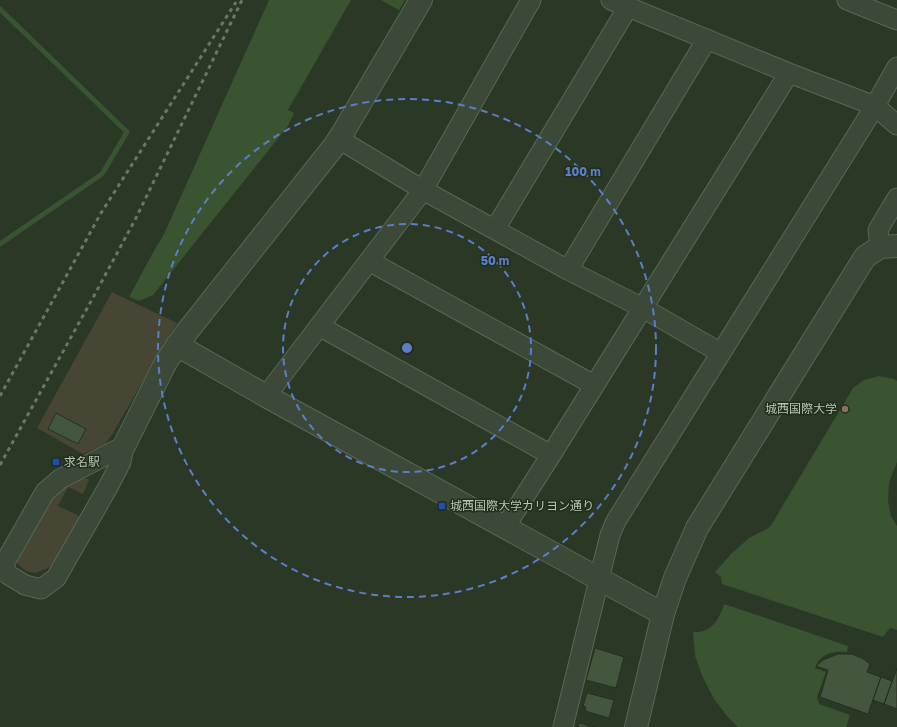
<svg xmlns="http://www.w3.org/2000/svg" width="897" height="727" font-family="'Golos Text','Noto Sans JP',sans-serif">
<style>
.green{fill:#474635}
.water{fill:#3a5331}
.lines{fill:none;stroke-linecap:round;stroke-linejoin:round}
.stream{stroke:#3a5331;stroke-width:5}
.building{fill:#45563e;stroke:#24301f}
.minor-casing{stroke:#5a6756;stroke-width:21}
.tertiary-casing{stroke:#5a6756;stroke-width:24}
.minor{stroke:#3c4938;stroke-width:19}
.tertiary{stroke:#3c4938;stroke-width:22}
.rail{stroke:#697864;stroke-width:3;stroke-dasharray:4 4;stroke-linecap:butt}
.ring{fill:none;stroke:#5b7ec9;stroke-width:2;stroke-dasharray:7 5}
.education-dot{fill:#8d6e63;stroke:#222e1d;stroke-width:1.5}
.transit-dot{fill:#1a4fb4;stroke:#222e1d;stroke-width:1.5}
.labels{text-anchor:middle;stroke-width:3;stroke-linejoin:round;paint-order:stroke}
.poi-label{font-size:12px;fill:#b7c5b3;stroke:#222e1d;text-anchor:start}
.centre{fill:#5b7ec9;stroke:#222e1d;stroke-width:2}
.ring-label{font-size:12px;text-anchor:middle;font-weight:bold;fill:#5b7ec9;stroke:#222e1d;stroke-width:3;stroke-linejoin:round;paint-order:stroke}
</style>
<rect width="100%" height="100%" fill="#2a3825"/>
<path class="green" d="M 112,292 L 177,323 L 111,436 L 105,444 L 83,454 L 37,428 Z
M 83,478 L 88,479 L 89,480 L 83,494 L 68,487 L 58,506 L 81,517 L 56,563 L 46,569 L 35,573 L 26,571 L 18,564 L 15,552 L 54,492 Z"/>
<path class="water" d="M 269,0 L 351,0 L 288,110 L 294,113 L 288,126 L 153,295 L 139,301 L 129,297 L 151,256 L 164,234 Z
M 381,0 L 405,0 L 399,10 Z
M 879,376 L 894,379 L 897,381 L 897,462 L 889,483 L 888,501 L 891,516 L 897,526 L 897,630 L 890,628 L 883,637 L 722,584 L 721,577 L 715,572 L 731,554 L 749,538 L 770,527 L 853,388 L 864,380 Z
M 724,604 L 848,646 L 847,652 C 838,651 827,652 820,659 C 818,661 816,665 815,668 L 826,672 L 817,697 L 819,704 L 850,715 L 846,727 L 738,727 L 727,716 L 714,699 L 703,678 L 695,656 L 693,632 C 696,632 700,632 703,631 C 715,628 721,614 724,604 Z"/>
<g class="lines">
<path class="stream" d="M 0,9 L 127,132 L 102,174 L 0,244"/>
</g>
<path class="building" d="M 56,413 L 86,429 L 78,444 L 48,429 Z
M 595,648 L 624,657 L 616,688 L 586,680 Z
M 838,654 L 851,654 L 862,658 L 870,664 L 867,672 L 881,677 L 868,714 L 820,697 L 828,670 L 816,666 L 823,660 Z
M 897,668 L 897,709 L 884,704 Z
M 881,677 L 892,681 L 884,704 L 873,700 Z
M 587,693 L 614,700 L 609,718 L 585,711 L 586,707 L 583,706 Z
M 579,723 L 595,727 L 578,727 Z"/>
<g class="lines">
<defs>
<path id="minor" d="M 611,0 L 789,73 L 875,106 L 897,125
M 847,0 L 897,20
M 339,139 L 423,190 L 568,270 L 643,308 L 721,353
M 495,229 L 628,7
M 880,247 L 878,230 L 897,198
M 369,261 L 594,385
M 568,270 L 707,39
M 319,326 L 551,455
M 266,396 L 423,190 L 531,0
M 124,446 L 121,462 L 107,489 L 56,578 L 41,589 L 25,585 L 7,574 L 4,564 L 45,492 L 60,479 Z
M 505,527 L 551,455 L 789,73
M 563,727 L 606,551 L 610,535 L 616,521 L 875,106 L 897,67"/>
<path id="tertiary" d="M 177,345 L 266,396 L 663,614
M 124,446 L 166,362 L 186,333 L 335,145 L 345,129 L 421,0
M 636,727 L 663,614 L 675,578 L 697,528 L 865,257 L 880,247 L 897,246"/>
</defs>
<use href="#minor" class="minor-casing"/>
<use href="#tertiary" class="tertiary-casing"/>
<use href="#minor" class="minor"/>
<use href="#tertiary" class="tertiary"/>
<path class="rail" d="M 0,396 L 101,213 L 236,2
M 0,465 L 95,294 L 136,218 L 242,0"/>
</g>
<g class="ring">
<circle cx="407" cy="348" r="124"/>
<circle cx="407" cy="348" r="249"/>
</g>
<circle class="education-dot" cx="845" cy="409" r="4"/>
<g class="transit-dot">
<rect x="52" y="458" width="8" height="8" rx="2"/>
<rect x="438" y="502" width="8" height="8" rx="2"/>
</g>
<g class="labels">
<g class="poi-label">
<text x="837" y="413" text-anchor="end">城西国際大学</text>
<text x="64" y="466">求名駅</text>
<text x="450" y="510">城西国際大学カリヨン通り</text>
</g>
</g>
<circle cx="407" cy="348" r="6" class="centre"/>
<g class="ring-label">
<text x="583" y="176">100 m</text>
<text x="495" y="265">50 m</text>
</g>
</svg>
